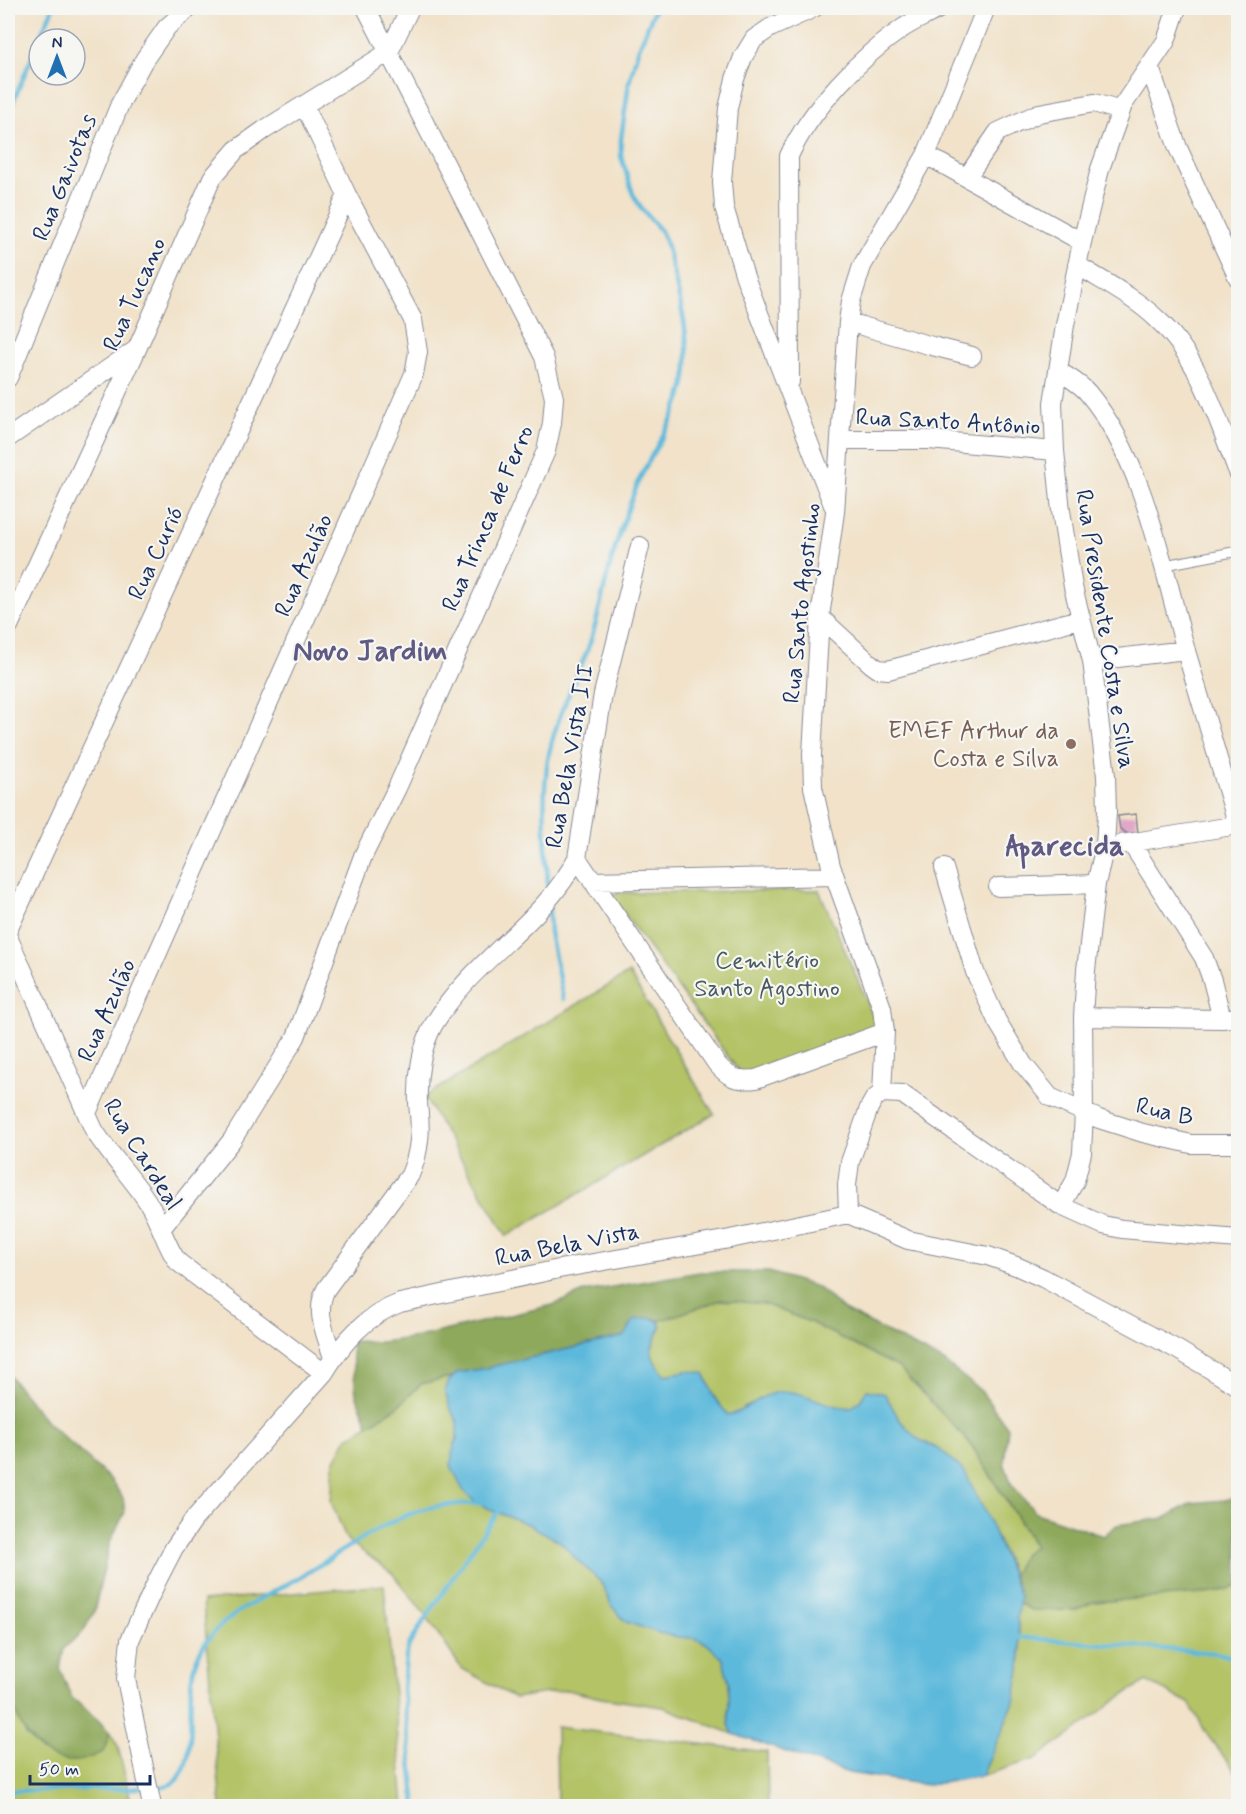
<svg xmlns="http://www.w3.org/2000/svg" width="1246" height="1814" font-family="Mynerve,sans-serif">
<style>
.green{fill:#b3c366;stroke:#677962;stroke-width:1.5}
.forest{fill:#8ea95b;stroke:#546c5c;stroke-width:1.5}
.water{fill:#5db9db;stroke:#3c749c;stroke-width:1.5}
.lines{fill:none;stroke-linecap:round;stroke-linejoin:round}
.stream{stroke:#5db9db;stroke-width:4.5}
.building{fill:#e0a7c8}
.service-casing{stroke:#868894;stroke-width:11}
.minor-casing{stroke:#868894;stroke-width:20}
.service{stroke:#fff;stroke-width:9}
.minor{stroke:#fff;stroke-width:18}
.education-dot{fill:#8d6e63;stroke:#f6f6f2;stroke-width:2}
.labels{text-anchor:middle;stroke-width:4.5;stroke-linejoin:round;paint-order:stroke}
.street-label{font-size:24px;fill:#1b2f5e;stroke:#f6f6f2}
.education-label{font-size:24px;fill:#785e54;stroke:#f6f6f2;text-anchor:end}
.park-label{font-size:24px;fill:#495b60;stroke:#f6f6f2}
.district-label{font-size:30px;font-weight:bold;fill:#605983;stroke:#f6f6f2}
</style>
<rect width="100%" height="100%" fill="#f6f6f2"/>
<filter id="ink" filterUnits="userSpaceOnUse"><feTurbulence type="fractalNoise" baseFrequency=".0167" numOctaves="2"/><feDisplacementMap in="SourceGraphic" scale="12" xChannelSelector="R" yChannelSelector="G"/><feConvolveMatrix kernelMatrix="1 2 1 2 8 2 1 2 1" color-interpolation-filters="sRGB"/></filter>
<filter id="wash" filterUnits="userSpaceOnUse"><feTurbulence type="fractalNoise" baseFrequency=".008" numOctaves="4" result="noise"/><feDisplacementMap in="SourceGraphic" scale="24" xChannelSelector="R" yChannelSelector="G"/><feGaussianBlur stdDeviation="1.35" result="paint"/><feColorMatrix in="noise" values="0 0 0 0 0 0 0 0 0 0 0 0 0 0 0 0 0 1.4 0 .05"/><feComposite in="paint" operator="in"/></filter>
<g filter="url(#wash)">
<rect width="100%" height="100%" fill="#f1e2c9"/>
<path class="green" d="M 819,890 L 880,1032 L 748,1084 L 609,893 Z
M 629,973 L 714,1114 L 507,1236 L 424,1097 Z
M 721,1300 L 764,1303 L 812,1323 L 898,1367 L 970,1443 L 1035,1547 L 1019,1562 L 1013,1575 L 989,1520 L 940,1450 L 916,1438 L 899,1419 L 885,1394 L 867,1390 L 860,1401 L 852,1408 L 834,1406 L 798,1394 L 746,1407 L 736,1413 L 728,1415 L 716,1400 L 704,1373 L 688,1371 L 665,1375 C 646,1355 650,1349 661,1327 L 659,1321 Z
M 454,1376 L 449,1381 L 450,1408 L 458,1422 L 457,1438 L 452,1454 L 473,1500 L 491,1510 L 530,1525 L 561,1542 L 574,1557 L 601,1582 L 612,1606 L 626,1622 L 659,1633 L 678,1637 L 694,1638 L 706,1643 L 723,1659 L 729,1683 L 729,1724 L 733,1734 L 663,1707 L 601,1698 L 567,1690 L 515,1698 L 461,1668 L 424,1613 L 392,1573 L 347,1540 L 331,1502 L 334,1462 L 347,1438 L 396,1408 L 421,1384 Z
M 384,1585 L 404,1806 L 221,1806 L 203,1601 Z
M 1238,1586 L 1238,1775 L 1208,1736 L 1189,1703 L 1146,1681 L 1111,1703 L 1078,1729 L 1035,1759 L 982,1776 L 1014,1702 L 1020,1669 L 1021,1650 L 1017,1618 L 1019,1603 L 1031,1610 L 1075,1610 L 1093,1602 L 1215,1593 Z
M 8,1694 L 27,1737 L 102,1752 L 110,1733 L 118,1746 L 132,1806 L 8,1806 Z
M 556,1727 L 767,1752 L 768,1806 L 557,1806 Z"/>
<path class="forest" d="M 700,1272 L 769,1272 L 817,1287 L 844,1310 L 944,1362 L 981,1391 L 1008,1428 L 1004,1463 L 1012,1485 L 1036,1513 L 1103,1536 L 1117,1525 L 1165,1518 L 1191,1503 L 1225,1500 L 1238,1496 L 1238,1586 L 1215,1593 L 1093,1602 L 1075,1610 L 1031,1610 L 1019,1603 L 1020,1596 L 1013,1575 L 1024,1553 L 1035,1546 L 970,1443 L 898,1367 L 812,1323 L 764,1304 L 721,1300 L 659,1321 L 654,1318 L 625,1336 L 486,1368 L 457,1373 L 454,1376 L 421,1384 L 396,1408 L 368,1425 L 356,1394 L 351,1341 L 382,1342 L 418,1337 L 553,1305 L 584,1292 Z
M 8,1374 L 46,1421 L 111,1480 L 123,1498 L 125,1512 L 110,1542 L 94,1612 L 83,1632 L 64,1648 L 60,1669 L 71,1697 L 98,1720 L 110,1733 L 103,1752 C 95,1755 84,1761 76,1761 C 34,1762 21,1726 8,1694 Z"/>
<path class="water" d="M 644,1318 C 653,1318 658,1318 661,1327 C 650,1349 646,1355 665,1375 L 688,1371 L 704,1373 L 716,1400 L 728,1415 C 746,1412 760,1394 779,1392 C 797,1389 816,1401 833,1405 C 839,1407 845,1407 851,1408 L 860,1401 L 867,1390 L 885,1394 L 899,1419 L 916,1438 L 940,1450 L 965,1472 L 989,1520 L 1020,1596 L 1017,1618 L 1021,1650 L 1020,1669 L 1014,1702 L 982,1776 L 927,1785 L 849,1773 L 733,1734 L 729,1724 L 729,1683 L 723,1659 L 706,1643 L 694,1638 L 678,1637 L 659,1633 L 626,1622 L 612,1606 L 601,1582 L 574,1557 L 561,1542 L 530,1525 L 491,1510 L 473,1500 L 463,1490 L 451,1467 L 452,1454 L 457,1438 L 458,1422 L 450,1408 L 445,1391 L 449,1381 L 457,1373 L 486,1368 L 625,1336 L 634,1320 Z"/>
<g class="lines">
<path class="stream" d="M 39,39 L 53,8
M 8,114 L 39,40
M 548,890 C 547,853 542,814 546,776 C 549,732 571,691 587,651 C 596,628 600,604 606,581 C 614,548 625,516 637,485 C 651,452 675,422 684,387 C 695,343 675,282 665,239 L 660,230 L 641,208 L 633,194 L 621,156 L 621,139 L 629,83 L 637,53 L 655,8
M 549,907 L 550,932 L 563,999
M 1014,1637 L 1216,1653 L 1238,1658
M 151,1787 C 158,1787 167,1787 173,1783 C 199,1764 187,1706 192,1678 C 193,1668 197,1657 202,1648 C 223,1612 271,1595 305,1574 C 343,1551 379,1524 421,1510 C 441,1504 464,1503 485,1503
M 8,1791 L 143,1788
M 416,1806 L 403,1690 L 406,1656 L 409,1645 L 423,1622 L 500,1508"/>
</g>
<g id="blocks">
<path class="building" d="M 1136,814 L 1138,834 L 1128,834 L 1120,829 L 1118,816 Z"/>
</g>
</g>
<g filter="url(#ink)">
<use href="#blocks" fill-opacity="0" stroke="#868894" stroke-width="1.5"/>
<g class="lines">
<defs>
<path id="service" d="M 1165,565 L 1233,552 L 1238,553"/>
<path id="minor" d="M 814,8 L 770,28 L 754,39 L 743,57 L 735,79 L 728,108 L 722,182 L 724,207 L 745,277 L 833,505
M 389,52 L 410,8
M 1150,68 L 1178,148 L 1238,278
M 926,155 L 1082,242
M 967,177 L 998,132 L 1039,113 L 1094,103 L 1121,111
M 1077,265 C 1104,282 1134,297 1157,319 C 1201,359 1217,419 1238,472
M 848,322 L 932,346 L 972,356
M 1059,371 C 1069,378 1081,384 1088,393 C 1144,460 1163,568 1186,651 C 1203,709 1221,767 1238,826
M 8,378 L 120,104 L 144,60 L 167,27 L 189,8
M 790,382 L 789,156 C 810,110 861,56 903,28 C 915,20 928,15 940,8
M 8,438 L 137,349
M 840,440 L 929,440 L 1055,451
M 820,617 L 871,664 L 878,669 L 888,670 L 1080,619
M 8,628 L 137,349 L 212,178 L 236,150 L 264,130 L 389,52
M 1092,661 L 1186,650
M 1131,843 L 1204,958 L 1212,980 L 1222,1019
M 1122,844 L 1238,825
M 577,858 L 716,1063 C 729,1078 736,1081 756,1079 L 885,1032
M 944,868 L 975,972 L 997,1021 L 1023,1064 L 1050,1097 L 1099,1119 L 1143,1133 L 1191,1144 L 1238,1144
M 592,881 L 834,876
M 998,887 L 1096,884
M 8,930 L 347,195
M 8,937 L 94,1130 C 110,1156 133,1178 149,1204 C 161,1223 165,1245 178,1262 L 324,1373
M 1083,1017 L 1222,1019 L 1238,1017
M 882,1093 L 885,1032 L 882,1008 L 831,866 L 813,787 L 812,754 L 820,617 L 835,512 L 848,322 L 851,301 L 862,266 L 926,155 L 986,8
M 882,1093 L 902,1094 L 1061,1206 L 1103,1225 L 1122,1229 L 1238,1239
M 87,1113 L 414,374 L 418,352 L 413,320 L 347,195 L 304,105
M 1061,1206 L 1075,1181 L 1082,1153 L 1084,1112 L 1083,1017 L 1086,970 L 1096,884 L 1105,846 L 1107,812 L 1106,776 L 1092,661 L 1073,587 L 1061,511 L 1055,451 L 1053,403 L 1065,325 L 1082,242 L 1100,169 L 1123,105 L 1166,41 L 1177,8
M 848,1214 L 908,1240 L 988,1256 L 1016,1266 L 1043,1278 L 1178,1350 L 1238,1386
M 848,1214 L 847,1185 L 850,1162 L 869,1108 L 874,1099 L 882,1093
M 161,1229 L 232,1140 L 296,1037 L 363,856 L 397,788 L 546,451 L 552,423 L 554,398 L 544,357 L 366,8
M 333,1358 C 326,1334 314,1312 326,1289 L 410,1175 C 415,1163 418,1152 419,1140 C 421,1128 419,1115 418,1103 C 417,1077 421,1046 434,1024 C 473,959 543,924 577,858 L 603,694 L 640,546
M 152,1806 L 126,1679 L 130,1640 L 157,1581 L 174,1548 L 194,1519 L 324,1373 C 343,1342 365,1316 400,1303 L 559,1269 L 730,1239 L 848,1214"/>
</defs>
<use href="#service" class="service-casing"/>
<use href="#minor" class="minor-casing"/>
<use href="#service" class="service"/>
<use href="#minor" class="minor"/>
</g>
</g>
<circle class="education-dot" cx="1071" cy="744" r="6"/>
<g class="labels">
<g class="street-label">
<text transform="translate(64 177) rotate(-68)" y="8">Rua Gaivotas</text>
<text transform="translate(134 294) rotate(-66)" y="8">Rua Tucano</text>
<text transform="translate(948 421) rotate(3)" y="8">Rua Santo Antônio</text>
<text transform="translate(487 518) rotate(-67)" y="8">Rua Trinca de Ferro</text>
<text transform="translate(155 553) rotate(-65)" y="8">Rua Curió</text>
<text transform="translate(303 565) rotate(-66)" y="8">Rua Azulão</text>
<text transform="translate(801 603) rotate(-84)" y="8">Rua Santo Agostinho</text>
<text transform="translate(1106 629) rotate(81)" y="8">Rua Presidente Costa e Silva</text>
<text transform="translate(569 756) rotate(-80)" y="8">Rua Bela Vista III</text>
<text transform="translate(106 1010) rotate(-66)" y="8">Rua Azulão</text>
<text transform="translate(1165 1111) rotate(13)" y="8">Rua B</text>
<text transform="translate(143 1154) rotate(58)" y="8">Rua Cardeal</text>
<text transform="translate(567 1244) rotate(-11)" y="8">Rua Bela Vista</text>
</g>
<g class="education-label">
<text x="1059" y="738">EMEF Arthur da<tspan x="1059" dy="28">Costa e Silva</tspan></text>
</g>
<g class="park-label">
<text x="767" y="968">Cemitério<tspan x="767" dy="28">Santo Agostino</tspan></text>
</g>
<g class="district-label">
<text x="370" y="660">Novo Jardim</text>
<text x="1065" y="855">Aparecida</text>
</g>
</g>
<rect width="1246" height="1814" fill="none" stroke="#f6f6f2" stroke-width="30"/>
<g transform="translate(57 57)"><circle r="28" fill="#f6f6f2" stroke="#9ea6b7" stroke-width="1.5"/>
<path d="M0-4.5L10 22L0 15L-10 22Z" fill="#1f6fb2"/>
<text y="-9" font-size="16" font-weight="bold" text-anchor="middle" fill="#1b2f5e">N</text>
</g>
<path d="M30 1775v9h120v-9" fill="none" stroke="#1b2f5e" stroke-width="3"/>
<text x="39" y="1775" font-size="18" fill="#1b2f5e" stroke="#f6f6f2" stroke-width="4.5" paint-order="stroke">50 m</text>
</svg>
